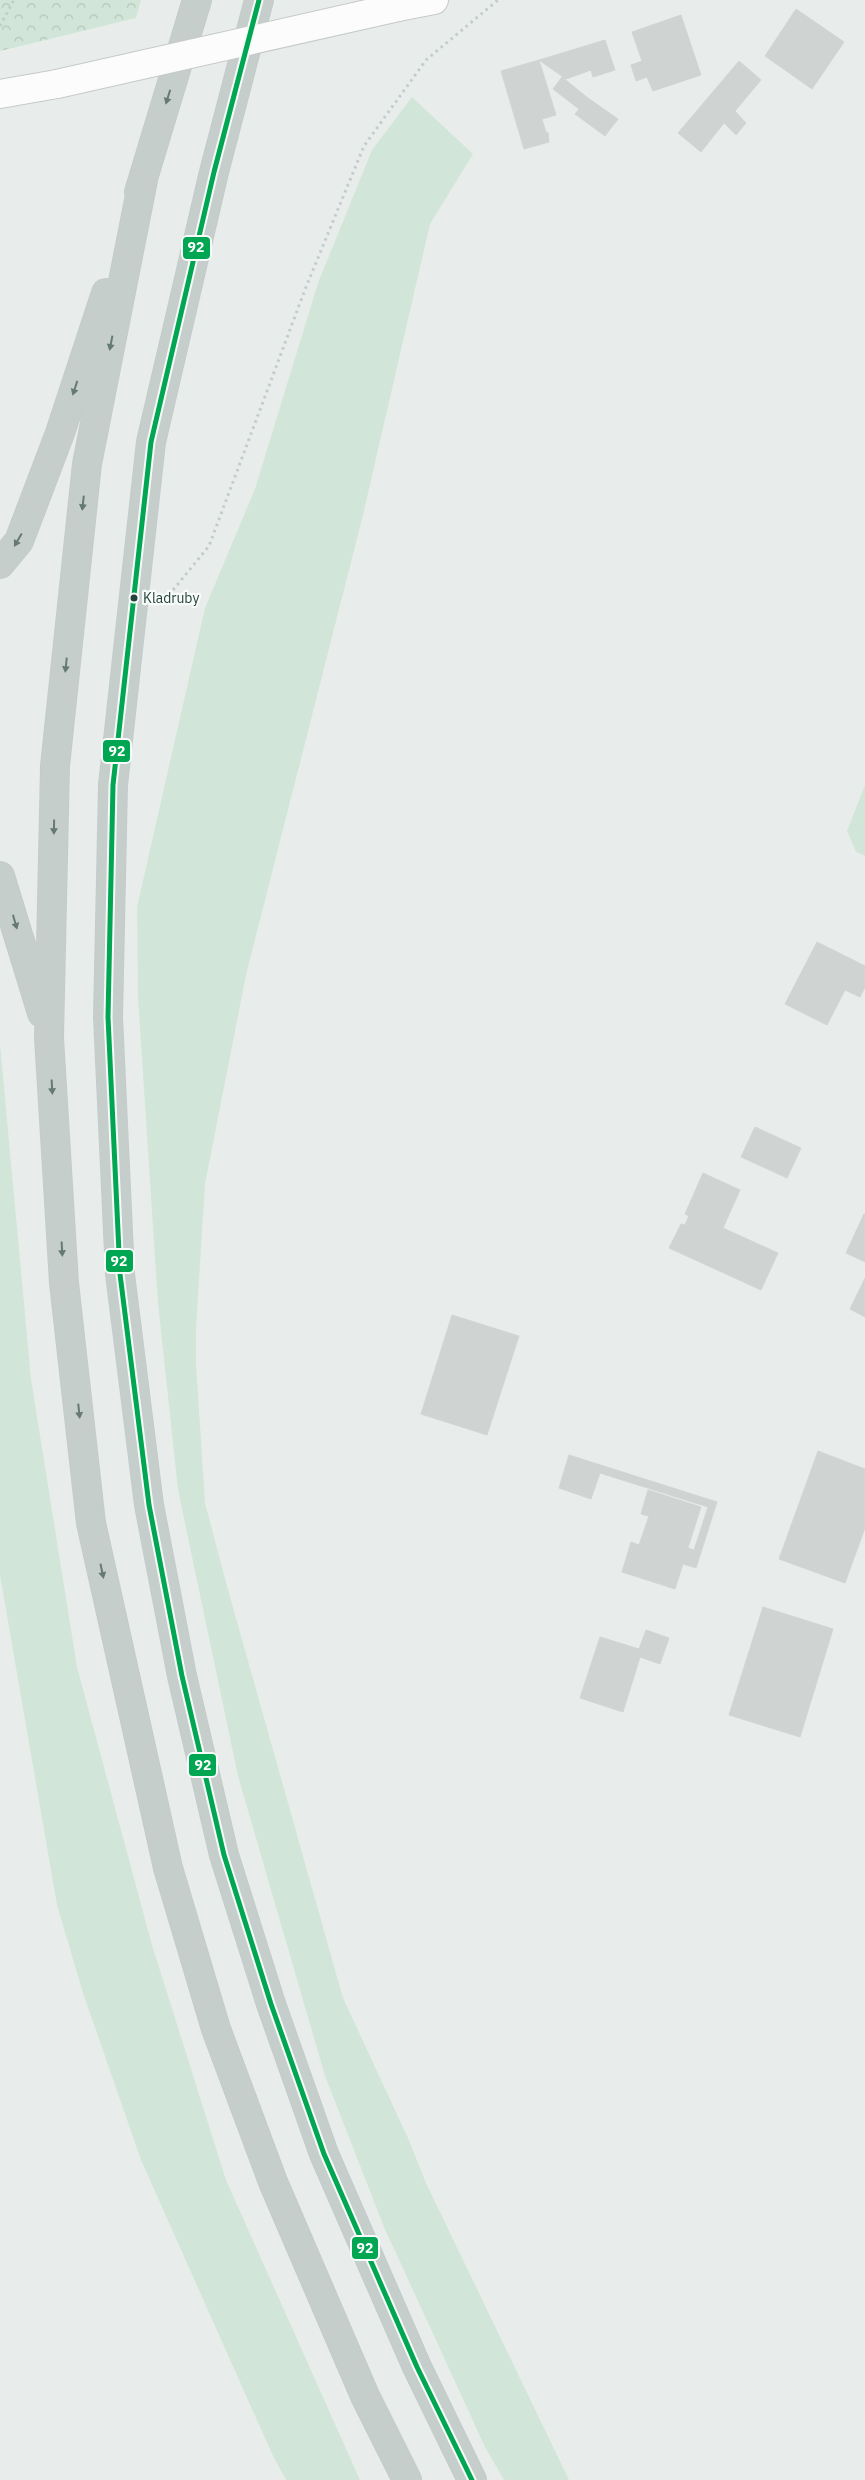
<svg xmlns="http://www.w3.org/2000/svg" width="865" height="2480" font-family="'IBM Plex Sans',sans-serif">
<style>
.green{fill:#d1e6d8}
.forest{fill:url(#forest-crowns)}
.building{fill:#cfd4d2;stroke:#d1d6d4}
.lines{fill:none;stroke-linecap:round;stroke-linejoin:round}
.tertiary-casing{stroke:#c5cac8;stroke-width:30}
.trunk-casing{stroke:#c3ccc9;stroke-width:30}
.path{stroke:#c3ccca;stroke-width:3;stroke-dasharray:2.5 4;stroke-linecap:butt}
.tertiary{stroke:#fcfcfc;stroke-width:28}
.trunk{stroke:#c6cecc;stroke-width:28}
.tertiary-bridge-casing{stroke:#c5cac8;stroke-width:30;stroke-linecap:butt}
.tertiary-bridge{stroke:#fcfcfc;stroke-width:28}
.bus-1-casing{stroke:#f7fbf9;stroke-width:9}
.bus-1{stroke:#00a651;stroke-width:5}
.oneway{fill:#657a74}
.bus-dot{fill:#24423a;stroke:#f7fbf9;stroke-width:2}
.labels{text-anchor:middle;stroke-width:4.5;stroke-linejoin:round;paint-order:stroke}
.bus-label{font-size:14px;fill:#24423a;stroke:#f7fbf9;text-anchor:start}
.line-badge{stroke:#f7fbf9;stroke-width:2}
.badge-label{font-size:14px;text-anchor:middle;font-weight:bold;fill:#fff}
</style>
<defs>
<pattern id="forest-crowns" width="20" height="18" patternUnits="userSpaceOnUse" patternTransform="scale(1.25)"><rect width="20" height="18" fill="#d1e6d8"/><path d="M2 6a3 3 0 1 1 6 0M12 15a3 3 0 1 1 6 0" fill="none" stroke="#b3c6ba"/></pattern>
</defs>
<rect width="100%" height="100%" fill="#e8edeb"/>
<path class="green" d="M 412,97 L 473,154 L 430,224 L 363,515 L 246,975 L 205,1184 L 196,1328 L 196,1363 L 205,1503 L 230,1597 L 343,1998 L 408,2138 L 426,2183 L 569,2480 L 504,2480 L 485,2447 L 384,2227 L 325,2076 L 238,1776 L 178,1490 L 158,1303 L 138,998 L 137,907 L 205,608 L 255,489 L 318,283 L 372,150 Z
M 865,785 L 865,856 L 856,852 L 847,831 Z
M 0,1044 L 31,1379 L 77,1667 L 152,1945 L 226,2180 L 360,2480 L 286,2480 L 273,2456 L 141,2160 L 83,1993 L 57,1905 L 0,1575 Z"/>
<path class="forest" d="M 0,0 L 141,0 L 136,18 L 0,51 Z"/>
<path class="building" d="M 796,9 L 844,42 L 812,89 L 765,56 Z
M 681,15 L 701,75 L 653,91 L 647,77 L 636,81 L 631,65 L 642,61 L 632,32 Z
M 605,40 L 615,70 L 593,77 L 591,70 L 566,79 L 539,60 Z
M 539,60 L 556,115 L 542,119 L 546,133 L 548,132 L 549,142 L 524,149 L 501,71 Z
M 739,61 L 761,80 L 735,111 L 746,123 L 736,135 L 724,123 L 701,152 L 678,133 Z
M 562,77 L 588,98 L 579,109 L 553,89 Z
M 588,98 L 618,119 L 605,136 L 575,114 Z
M 817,942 L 865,966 L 865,987 L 860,997 L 845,990 L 827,1025 L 785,1004 Z
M 755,1127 L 801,1148 L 787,1178 L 741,1157 Z
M 703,1173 L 740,1190 L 723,1228 L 778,1253 L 761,1290 L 669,1248 L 681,1224 L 685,1225 L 689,1216 L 685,1214 Z
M 864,1214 L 865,1214 L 865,1262 L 846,1253 Z
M 865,1278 L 865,1317 L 850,1309 Z
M 452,1315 L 519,1336 L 487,1435 L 421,1414 Z
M 818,1451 L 865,1469 L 865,1528 L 845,1583 L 779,1559 Z
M 569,1455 L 717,1502 L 696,1568 L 683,1564 L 675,1589 L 622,1572 L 631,1542 L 639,1545 L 649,1516 L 641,1514 L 648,1490 L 701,1507 L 688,1548 L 694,1550 L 708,1507 L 600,1473 L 591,1499 L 559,1488 Z
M 763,1607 L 833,1629 L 800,1737 L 729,1715 Z
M 646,1630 L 669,1638 L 660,1664 L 640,1657 L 623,1712 L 580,1698 L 600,1637 L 639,1649 Z"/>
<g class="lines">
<defs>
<path id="tertiary" d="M 398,7 L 434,0
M 0,94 L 57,84"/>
<path id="trunk" d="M 259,0 L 214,172 L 151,442 L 113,785 L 108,1017 L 120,1274 L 149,1505 L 182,1676 L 224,1855 L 271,2004 L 324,2154 L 417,2367 L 472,2480
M 144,175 L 87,464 L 55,766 L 49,1038 L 64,1283 L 91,1523 L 168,1868 L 216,2029 L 273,2182 L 365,2396 L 407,2480
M 139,192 L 197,0
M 0,564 L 19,541 L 60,433 L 106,293
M 0,876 L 42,1013"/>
</defs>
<use href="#tertiary" class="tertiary-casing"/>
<use href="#trunk" class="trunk-casing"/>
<path class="path" d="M 0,26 L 14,0
M 169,595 L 209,546 L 306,287 L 364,146 L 426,60 L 498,0"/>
<use href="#tertiary" class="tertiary"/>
<use href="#trunk" class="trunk"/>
<defs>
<path id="tertiary-bridge" d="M 57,84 L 398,7"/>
</defs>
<use href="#tertiary-bridge" class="tertiary-bridge-casing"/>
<use href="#tertiary-bridge" class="tertiary-bridge"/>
<defs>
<path id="bus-1" d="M 259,0 L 214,172 L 151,442 L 113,785 L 108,1017 L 120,1274 L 149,1505 L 182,1676 L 224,1855 L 271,2004 L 324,2154 L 417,2367 L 472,2480"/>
</defs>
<use href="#bus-1" class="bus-1-casing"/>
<use href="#bus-1" class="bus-1"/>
</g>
<defs><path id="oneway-solid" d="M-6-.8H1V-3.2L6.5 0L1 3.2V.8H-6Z" transform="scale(1.25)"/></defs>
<g class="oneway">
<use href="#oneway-solid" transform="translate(168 97) rotate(107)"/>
<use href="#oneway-solid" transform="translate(111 343) rotate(101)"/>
<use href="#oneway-solid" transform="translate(75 388) rotate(108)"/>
<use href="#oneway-solid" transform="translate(83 503) rotate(96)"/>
<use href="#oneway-solid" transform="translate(18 540) rotate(120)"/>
<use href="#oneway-solid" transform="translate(66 665) rotate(96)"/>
<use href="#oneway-solid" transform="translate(54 827) rotate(91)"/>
<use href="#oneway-solid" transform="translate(15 922) rotate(74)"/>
<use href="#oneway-solid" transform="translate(52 1087) rotate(87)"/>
<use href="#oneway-solid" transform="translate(62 1249) rotate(87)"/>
<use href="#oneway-solid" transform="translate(79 1411) rotate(84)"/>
<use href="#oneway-solid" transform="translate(102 1571) rotate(78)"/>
</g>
<circle class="bus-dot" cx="134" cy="598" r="4.5"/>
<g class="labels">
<g class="bus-label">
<text x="143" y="603">Kladruby</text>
</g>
</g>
<g class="line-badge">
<rect x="182" y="236" width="29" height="24" rx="5" fill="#00a651"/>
<rect x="102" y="739" width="29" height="24" rx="5" fill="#00a651"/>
<rect x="105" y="1249" width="29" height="24" rx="5" fill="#00a651"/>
<rect x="188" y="1753" width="29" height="24" rx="5" fill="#00a651"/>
<rect x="351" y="2236" width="28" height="24" rx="5" fill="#00a651"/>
</g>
<g class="badge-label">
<text x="196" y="252">92</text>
<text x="117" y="756">92</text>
<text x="119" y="1266">92</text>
<text x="203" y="1770">92</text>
<text x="365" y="2253">92</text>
</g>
</svg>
